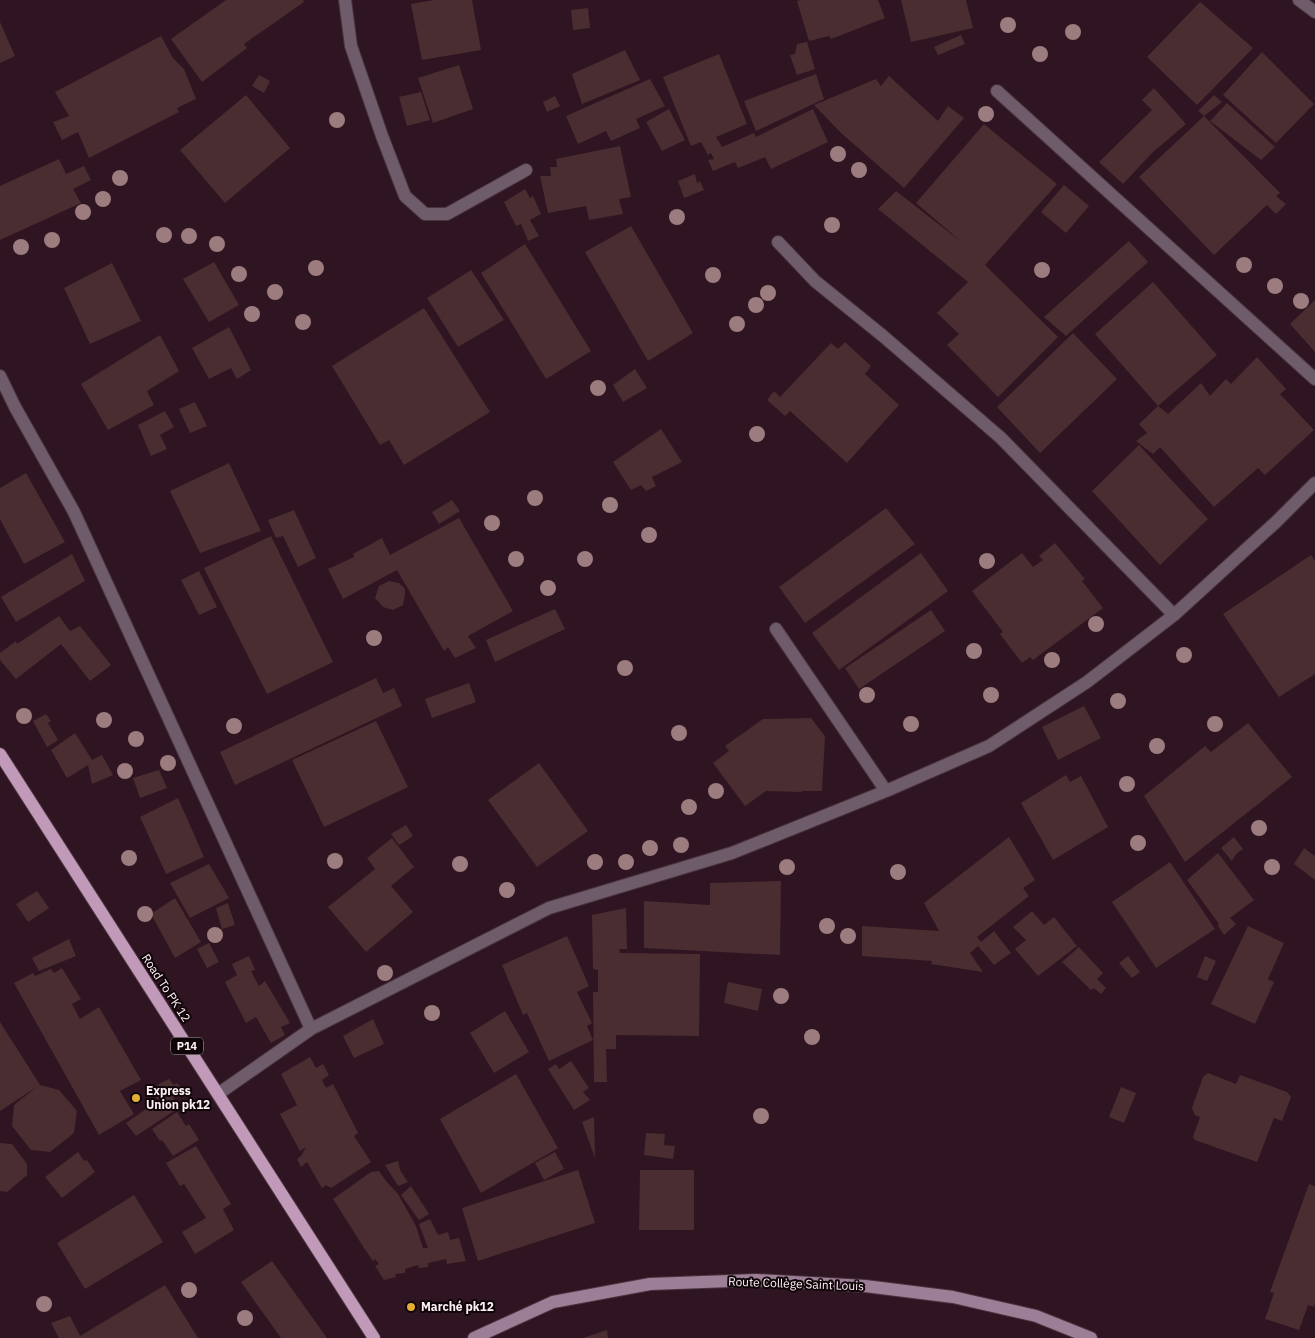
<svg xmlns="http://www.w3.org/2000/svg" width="1315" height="1338" font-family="'IBM Plex Sans',sans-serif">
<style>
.building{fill:#4a2d31}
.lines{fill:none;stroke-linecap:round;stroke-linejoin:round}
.street-casing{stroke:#4b343f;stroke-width:14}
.secondary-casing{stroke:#4b343f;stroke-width:14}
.primary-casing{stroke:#4b343f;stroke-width:14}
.street{stroke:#6f5c6b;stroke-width:12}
.secondary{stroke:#9d7e97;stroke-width:12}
.primary{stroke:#c199b9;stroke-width:12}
.tree{fill:#9c7c7e}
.poi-dot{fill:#e3ae34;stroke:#0f0509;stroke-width:2}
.labels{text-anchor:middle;stroke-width:4;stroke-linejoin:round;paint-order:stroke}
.shield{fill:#0f0509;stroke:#b6aaae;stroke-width:1}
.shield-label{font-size:11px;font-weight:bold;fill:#fef0f5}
.street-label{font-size:12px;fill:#fef0f5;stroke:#0f0509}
.poi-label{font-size:12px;font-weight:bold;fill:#fef0f5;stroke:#0f0509;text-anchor:start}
</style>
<rect width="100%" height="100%" fill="#2e1521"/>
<path class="building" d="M 226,0 L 303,0 L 304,2 L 244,44 L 247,48 L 202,82 L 171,39 Z
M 434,0 L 472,0 L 481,50 L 422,60 L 411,4 Z
M 800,0 L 878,0 L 885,18 L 831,39 L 829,36 L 809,41 L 797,1 Z
M 901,0 L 966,0 L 973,28 L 911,42 Z
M 1200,2 L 1253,48 L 1197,105 L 1147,57 Z
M 588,8 L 590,28 L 573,30 L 571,10 Z
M 0,22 L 15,56 L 0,63 Z
M 961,35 L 965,44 L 938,55 L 934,47 Z
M 161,36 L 173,58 L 184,69 L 196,99 L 177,108 L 179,112 L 89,158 L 78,132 L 62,140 L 53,122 L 69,116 L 55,92 Z
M 807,42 L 815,69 L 797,75 L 790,55 L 795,54 L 797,44 Z
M 625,50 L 640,80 L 582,104 L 572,74 Z
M 1262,52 L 1314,104 L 1276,143 L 1223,95 Z
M 719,54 L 747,124 L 716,137 L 722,147 L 754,133 L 756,137 L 813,109 L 828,142 L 771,169 L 765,157 L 738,168 L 735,162 L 713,171 L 708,160 L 714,159 L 711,153 L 708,155 L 701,142 L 691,146 L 663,77 Z
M 459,65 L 473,109 L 433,123 L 418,78 Z
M 816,74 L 824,99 L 756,131 L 744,101 Z
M 259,75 L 270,81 L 264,93 L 252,86 Z
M 889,76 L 938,121 L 948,106 L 964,118 L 904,188 L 841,133 L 814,105 L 876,79 L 881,86 Z
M 650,79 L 665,106 L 636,119 L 640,128 L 611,141 L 606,131 L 578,144 L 566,116 Z
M 1154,88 L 1186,124 L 1152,153 L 1123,184 L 1099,162 L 1152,110 L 1142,100 Z
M 421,92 L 430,120 L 407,126 L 399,97 Z
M 246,95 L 290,148 L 225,203 L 180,150 Z
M 1214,95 L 1222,102 L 1204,116 L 1198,111 Z
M 555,96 L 560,106 L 547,112 L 543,102 Z
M 1227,103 L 1275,147 L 1261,160 L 1210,121 Z
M 669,109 L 685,140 L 662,151 L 646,122 Z
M 1204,116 L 1280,193 L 1276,196 L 1286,204 L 1276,214 L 1267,205 L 1214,255 L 1139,177 Z
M 984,124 L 1057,184 L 985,265 L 1058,337 L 998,397 L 947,345 L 959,334 L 937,313 L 968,282 L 878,209 L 896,191 L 964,244 L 916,203 Z
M 620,146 L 631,197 L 619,199 L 623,214 L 589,220 L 586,206 L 548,213 L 540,176 L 551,176 L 550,167 L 557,167 L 556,159 Z
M 59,159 L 66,174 L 84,166 L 91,180 L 73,189 L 81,203 L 0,240 L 0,186 Z
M 695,174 L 697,183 L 700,181 L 704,190 L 684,198 L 678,181 Z
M 1064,185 L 1089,206 L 1066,233 L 1041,212 Z
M 525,189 L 530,198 L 533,196 L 541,214 L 530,220 L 539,236 L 528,241 L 521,224 L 516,226 L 504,202 Z
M 631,226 L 693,333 L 648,361 L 585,252 Z
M 1129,241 L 1148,262 L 1066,336 L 1044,317 Z
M 525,244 L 591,351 L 546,379 L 481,273 Z
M 214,262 L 239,305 L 209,322 L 183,279 Z
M 112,263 L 141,321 L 90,344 L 64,288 Z
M 471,270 L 504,320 L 458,347 L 427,298 Z
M 1153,282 L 1217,355 L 1158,406 L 1095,334 Z
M 1315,300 L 1315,352 L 1290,324 Z
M 424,308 L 490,412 L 404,465 L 389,440 L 380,445 L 332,366 Z
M 229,327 L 251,370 L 237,379 L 231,368 L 209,379 L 192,348 Z
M 1073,333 L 1117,379 L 1040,453 L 997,407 Z
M 160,335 L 179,371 L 147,391 L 154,405 L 108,430 L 81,384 Z
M 845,342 L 871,366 L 865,374 L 899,405 L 847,463 L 790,411 L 785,416 L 767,400 L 774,391 L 780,397 L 831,343 L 838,349 Z
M 1257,357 L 1286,389 L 1280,394 L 1314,430 L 1265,475 L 1258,468 L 1214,507 L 1160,447 L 1153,454 L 1136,441 L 1147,433 L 1139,424 L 1158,406 L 1168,414 L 1201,383 L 1210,396 L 1226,379 L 1231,384 Z
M 635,369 L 647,388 L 623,402 L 613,385 Z
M 195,402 L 207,426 L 190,433 L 179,409 Z
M 165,411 L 174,427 L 160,435 L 167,449 L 151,456 L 138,425 Z
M 661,429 L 682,462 L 652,477 L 656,486 L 646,491 L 641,485 L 631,490 L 613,462 Z
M 1139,445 L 1208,519 L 1160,565 L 1092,491 Z
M 229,463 L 261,531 L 200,553 L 170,491 Z
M 26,473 L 65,542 L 24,564 L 0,519 L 0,488 Z
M 452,500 L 460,511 L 439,524 L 432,512 Z
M 886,508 L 915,544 L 805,623 L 779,587 Z
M 294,510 L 316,558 L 298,567 L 283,536 L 276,538 L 268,520 Z
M 459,518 L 513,611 L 468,636 L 476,648 L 455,658 L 448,647 L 444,651 L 397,570 L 343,599 L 328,569 L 354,557 L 353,554 L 382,538 L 390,555 Z
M 271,536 L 333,662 L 267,694 L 204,568 Z
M 1055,543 L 1085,579 L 1082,581 L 1103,608 L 1033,660 L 1030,657 L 1022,663 L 1000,634 L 1003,632 L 972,591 L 1022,553 L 1033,567 L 1043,560 L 1039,556 Z
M 921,553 L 948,591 L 839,670 L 812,633 Z
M 72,554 L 85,581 L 16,622 L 1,597 Z
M 1311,555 L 1315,561 L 1315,674 L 1279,697 L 1223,614 Z
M 199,571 L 217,607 L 199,615 L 181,580 Z
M 389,581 L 399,583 L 405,589 L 405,595 L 403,605 L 393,610 L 383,607 L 375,598 L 379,586 Z
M 555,609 L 565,629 L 495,662 L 486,640 Z
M 931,610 L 945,631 L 859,689 L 845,668 Z
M 59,616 L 70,631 L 80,626 L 111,665 L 90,681 L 61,644 L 16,679 L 0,660 L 0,653 L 16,641 L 17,644 Z
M 376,678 L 383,693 L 394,688 L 402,706 L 235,785 L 220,752 Z
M 469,683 L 476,702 L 432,718 L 425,699 Z
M 1084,706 L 1101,738 L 1058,760 L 1042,727 Z
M 46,714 L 51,721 L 48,723 L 58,740 L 47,747 L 33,721 Z
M 811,718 L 825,736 L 822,791 L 802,791 L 802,792 L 766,791 L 745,806 L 713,763 L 729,751 L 725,746 L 763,719 Z
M 376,721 L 408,787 L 324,827 L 292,760 Z
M 1248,723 L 1292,777 L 1185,862 L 1144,796 L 1205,746 L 1211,752 Z
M 75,733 L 92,760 L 102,755 L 113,775 L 92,784 L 88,765 L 67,778 L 51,750 Z
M 539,763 L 588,831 L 537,867 L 488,800 Z
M 159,770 L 167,788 L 140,798 L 133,778 Z
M 1066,775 L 1070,782 L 1081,776 L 1108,827 L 1053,860 L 1021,803 Z
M 178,798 L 204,857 L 166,874 L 140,817 Z
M 406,825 L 413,836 L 399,845 L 391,834 Z
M 1009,837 L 1035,880 L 1023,888 L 1029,896 L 977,937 L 981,942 L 994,931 L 1011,953 L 994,965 L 978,946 L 970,953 L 983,972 L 931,964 L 932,961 L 862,956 L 862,926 L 939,931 L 924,903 Z
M 1234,837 L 1243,849 L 1236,854 L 1232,861 L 1221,848 Z
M 392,838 L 414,867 L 391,886 L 413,912 L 366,952 L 328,907 L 375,869 L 367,858 Z
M 1304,848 L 1315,856 L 1315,880 L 1294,864 Z
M 1218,853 L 1254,900 L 1230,918 L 1236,924 L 1224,935 L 1218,926 L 1219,924 L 1187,880 Z
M 1170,862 L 1215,929 L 1156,968 L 1112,902 Z
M 209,864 L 229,898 L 190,918 L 170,883 Z
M 781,881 L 780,955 L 644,948 L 644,901 L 710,905 L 710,883 Z
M 37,891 L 49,908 L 28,922 L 16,904 Z
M 175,898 L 201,942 L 175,958 L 151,914 Z
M 228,903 L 235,925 L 222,929 L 216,908 Z
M 626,908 L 627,949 L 619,949 L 620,953 L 700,954 L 699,1036 L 616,1035 L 616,1049 L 606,1049 L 607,1082 L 594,1082 L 593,992 L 598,992 L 598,970 L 593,969 L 592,915 Z
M 1032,911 L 1044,925 L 1054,917 L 1077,946 L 1038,976 L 1015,949 L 1026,940 L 1013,927 Z
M 1248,926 L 1284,943 L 1268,979 L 1274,982 L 1255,1024 L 1211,1004 Z
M 567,936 L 589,986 L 577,992 L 592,1023 L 587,1026 L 593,1040 L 549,1061 L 527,1013 L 523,1015 L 502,965 Z
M 69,939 L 76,956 L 39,971 L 32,958 Z
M 209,943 L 219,962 L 207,968 L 197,949 Z
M 1079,947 L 1103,973 L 1097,979 L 1106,988 L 1101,994 L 1094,988 L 1091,990 L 1062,962 Z
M 249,956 L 255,970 L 251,971 L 259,986 L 265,981 L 290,1023 L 281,1027 L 285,1035 L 271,1043 L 256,1017 L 246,1023 L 225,982 L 237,975 L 232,964 Z
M 1128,956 L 1140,972 L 1132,978 L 1119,963 Z
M 1205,956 L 1216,961 L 1207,981 L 1197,977 Z
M 62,968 L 81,999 L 72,1004 L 80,1019 L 99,1007 L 141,1080 L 120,1091 L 134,1114 L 99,1135 L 14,983 L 33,973 L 35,976 L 51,969 L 54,973 Z
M 728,982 L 762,989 L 758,1011 L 724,1003 Z
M 505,1011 L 529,1052 L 494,1073 L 470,1033 Z
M 373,1019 L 384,1044 L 354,1058 L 343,1036 Z
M 0,1022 L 40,1085 L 59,1090 L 77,1111 L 74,1133 L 50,1152 L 31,1150 L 12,1126 L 14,1105 L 38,1086 L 0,1111 Z
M 310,1057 L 316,1068 L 323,1064 L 329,1075 L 322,1080 L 326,1088 L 333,1084 L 358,1133 L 354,1136 L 371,1162 L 331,1188 L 326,1185 L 322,1188 L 307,1162 L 301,1167 L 297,1159 L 301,1156 L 306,1147 L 300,1151 L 280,1114 L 297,1105 L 281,1074 Z
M 571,1061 L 589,1088 L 583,1092 L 590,1100 L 574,1110 L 548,1069 L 556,1064 L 559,1069 Z
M 1208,1073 L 1236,1084 L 1240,1075 L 1287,1092 L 1291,1097 L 1282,1121 L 1274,1118 L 1257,1162 L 1195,1140 L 1193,1137 L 1200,1117 L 1195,1115 L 1192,1108 L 1203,1077 Z
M 516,1074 L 558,1148 L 481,1193 L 440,1119 Z
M 169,1079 L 174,1085 L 177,1083 L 183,1089 L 173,1098 L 180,1107 L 136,1136 L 126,1123 L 172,1091 L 170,1089 L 158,1100 L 151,1091 L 159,1084 Z
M 1121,1087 L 1136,1093 L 1124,1123 L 1109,1117 Z
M 177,1112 L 186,1126 L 189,1124 L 199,1140 L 173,1156 L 162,1140 L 160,1141 L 152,1129 Z
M 594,1117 L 595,1158 L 582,1122 Z
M 646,1133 L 665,1134 L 664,1145 L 675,1146 L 673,1159 L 644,1155 Z
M 0,1143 L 12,1144 L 27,1164 L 27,1175 L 7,1192 L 0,1191 Z
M 196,1146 L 231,1204 L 223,1209 L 234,1230 L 195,1254 L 182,1232 L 206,1218 L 184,1184 L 180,1186 L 166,1163 Z
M 78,1152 L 84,1161 L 87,1160 L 95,1172 L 62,1198 L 45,1177 Z
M 555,1152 L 564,1169 L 544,1180 L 535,1163 Z
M 398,1161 L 400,1170 L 408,1182 L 398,1186 L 385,1165 Z
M 578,1170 L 595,1223 L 478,1261 L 462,1208 Z
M 640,1170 L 694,1170 L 694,1230 L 639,1230 Z
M 379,1171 L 386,1181 L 398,1194 L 416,1226 L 423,1248 L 428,1248 L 419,1224 L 430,1219 L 438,1235 L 448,1232 L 450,1240 L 459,1238 L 466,1261 L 447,1264 L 446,1259 L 428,1263 L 428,1267 L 419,1268 L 418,1265 L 405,1269 L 405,1273 L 395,1274 L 396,1277 L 384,1280 L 375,1266 L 379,1264 L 375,1259 L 373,1261 L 364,1248 L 333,1199 L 371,1172 Z
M 1309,1184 L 1315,1186 L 1315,1303 L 1314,1307 L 1308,1305 L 1299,1330 L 1265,1319 L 1274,1293 L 1270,1292 Z
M 411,1186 L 429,1214 L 419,1220 L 401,1195 Z
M 134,1195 L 163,1242 L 85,1289 L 57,1243 Z
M 272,1261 L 327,1338 L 281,1338 L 241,1282 Z
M 165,1285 L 198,1338 L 59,1338 L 51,1323 L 70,1316 L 80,1336 Z
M 607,1330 L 608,1338 L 583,1338 Z"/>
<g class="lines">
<defs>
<path id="street" d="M 345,0 L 351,46 L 382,136 L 405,196 L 425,214 L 447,214 L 526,170
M 1299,0 L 1315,12
M 997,91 L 1315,379
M 778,242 L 815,281 L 883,336 L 1001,438 L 1174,615
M 0,376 L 15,407 L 74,512 L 311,1029 L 218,1094
M 776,629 L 886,791
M 311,1029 L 549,908 L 732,853 L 886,791 L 989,746 L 1087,682 L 1174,615 L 1276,522 L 1315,483"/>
<path id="secondary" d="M 474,1338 L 553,1302 L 650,1284 L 756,1280 L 865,1286 L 953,1297 L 1036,1316 L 1091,1338"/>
<path id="primary" d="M 0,754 L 374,1338"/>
</defs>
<use href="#street" class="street-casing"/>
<use href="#secondary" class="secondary-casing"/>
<use href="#primary" class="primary-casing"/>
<use href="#street" class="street"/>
<use href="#secondary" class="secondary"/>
<use href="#primary" class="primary"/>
</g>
<g class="tree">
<circle cx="1008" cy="25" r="8"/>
<circle cx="1073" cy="32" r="8"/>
<circle cx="1040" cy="54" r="8"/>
<circle cx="986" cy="114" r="8"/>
<circle cx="337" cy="120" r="8"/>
<circle cx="838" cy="154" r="8"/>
<circle cx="859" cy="170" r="8"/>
<circle cx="120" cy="178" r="8"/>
<circle cx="103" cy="199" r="8"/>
<circle cx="83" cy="212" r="8"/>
<circle cx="677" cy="217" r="8"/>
<circle cx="832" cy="225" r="8"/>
<circle cx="164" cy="235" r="8"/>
<circle cx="189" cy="236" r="8"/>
<circle cx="52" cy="240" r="8"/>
<circle cx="217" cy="244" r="8"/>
<circle cx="21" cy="247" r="8"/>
<circle cx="1244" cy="265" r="8"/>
<circle cx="316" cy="268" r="8"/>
<circle cx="1042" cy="270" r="8"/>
<circle cx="239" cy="274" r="8"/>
<circle cx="713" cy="275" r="8"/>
<circle cx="1275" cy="286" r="8"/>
<circle cx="275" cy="292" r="8"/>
<circle cx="768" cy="293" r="8"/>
<circle cx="1301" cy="301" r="8"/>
<circle cx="756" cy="305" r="8"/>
<circle cx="252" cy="314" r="8"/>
<circle cx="303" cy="322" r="8"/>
<circle cx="737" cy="324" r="8"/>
<circle cx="598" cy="388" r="8"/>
<circle cx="757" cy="434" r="8"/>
<circle cx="535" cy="498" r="8"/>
<circle cx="610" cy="505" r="8"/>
<circle cx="492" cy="523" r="8"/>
<circle cx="649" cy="535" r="8"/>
<circle cx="516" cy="559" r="8"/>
<circle cx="585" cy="559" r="8"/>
<circle cx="987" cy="561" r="8"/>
<circle cx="548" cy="588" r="8"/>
<circle cx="1096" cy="624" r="8"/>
<circle cx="374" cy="638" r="8"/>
<circle cx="974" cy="651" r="8"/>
<circle cx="1184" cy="655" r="8"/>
<circle cx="1052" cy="660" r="8"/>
<circle cx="625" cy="668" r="8"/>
<circle cx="867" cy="695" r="8"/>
<circle cx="991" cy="695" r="8"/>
<circle cx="1118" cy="701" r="8"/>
<circle cx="24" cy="716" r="8"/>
<circle cx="104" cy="720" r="8"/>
<circle cx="911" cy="724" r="8"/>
<circle cx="1215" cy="724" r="8"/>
<circle cx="234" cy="726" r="8"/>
<circle cx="679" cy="733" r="8"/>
<circle cx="136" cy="739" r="8"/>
<circle cx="1157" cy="746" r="8"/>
<circle cx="168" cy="763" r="8"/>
<circle cx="125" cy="771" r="8"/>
<circle cx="1127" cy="784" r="8"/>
<circle cx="716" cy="791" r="8"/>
<circle cx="689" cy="807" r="8"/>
<circle cx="1259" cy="828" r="8"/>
<circle cx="1138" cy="843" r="8"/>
<circle cx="681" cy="845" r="8"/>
<circle cx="650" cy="848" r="8"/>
<circle cx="129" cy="858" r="8"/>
<circle cx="335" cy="861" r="8"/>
<circle cx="595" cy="862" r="8"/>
<circle cx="626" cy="862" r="8"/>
<circle cx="460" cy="864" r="8"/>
<circle cx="787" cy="867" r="8"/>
<circle cx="1272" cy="867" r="8"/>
<circle cx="898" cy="872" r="8"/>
<circle cx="507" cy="890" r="8"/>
<circle cx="145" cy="914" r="8"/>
<circle cx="827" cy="926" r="8"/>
<circle cx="215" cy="935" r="8"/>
<circle cx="848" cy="936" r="8"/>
<circle cx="385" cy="973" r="8"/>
<circle cx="781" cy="996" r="8"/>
<circle cx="432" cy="1013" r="8"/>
<circle cx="812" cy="1037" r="8"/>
<circle cx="761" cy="1116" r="8"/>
<circle cx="189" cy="1290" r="8"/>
<circle cx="44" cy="1304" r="8"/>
<circle cx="245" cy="1318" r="8"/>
</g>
<g class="poi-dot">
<circle cx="136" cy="1098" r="5"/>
<circle cx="411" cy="1307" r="5"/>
</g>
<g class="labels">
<rect class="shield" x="171" y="1037.5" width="32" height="17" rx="4"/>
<g class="shield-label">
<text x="187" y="1050">P14</text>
</g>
<g class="street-label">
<text transform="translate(166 988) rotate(57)" y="4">Road To PK 12</text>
<text transform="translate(796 1284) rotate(2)" y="4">Route Collège Saint Louis</text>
</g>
<g class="poi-label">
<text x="146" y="1095">Express<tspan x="146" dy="14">Union pk12</tspan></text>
<text x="421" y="1311">Marché pk12</text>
</g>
</g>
</svg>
